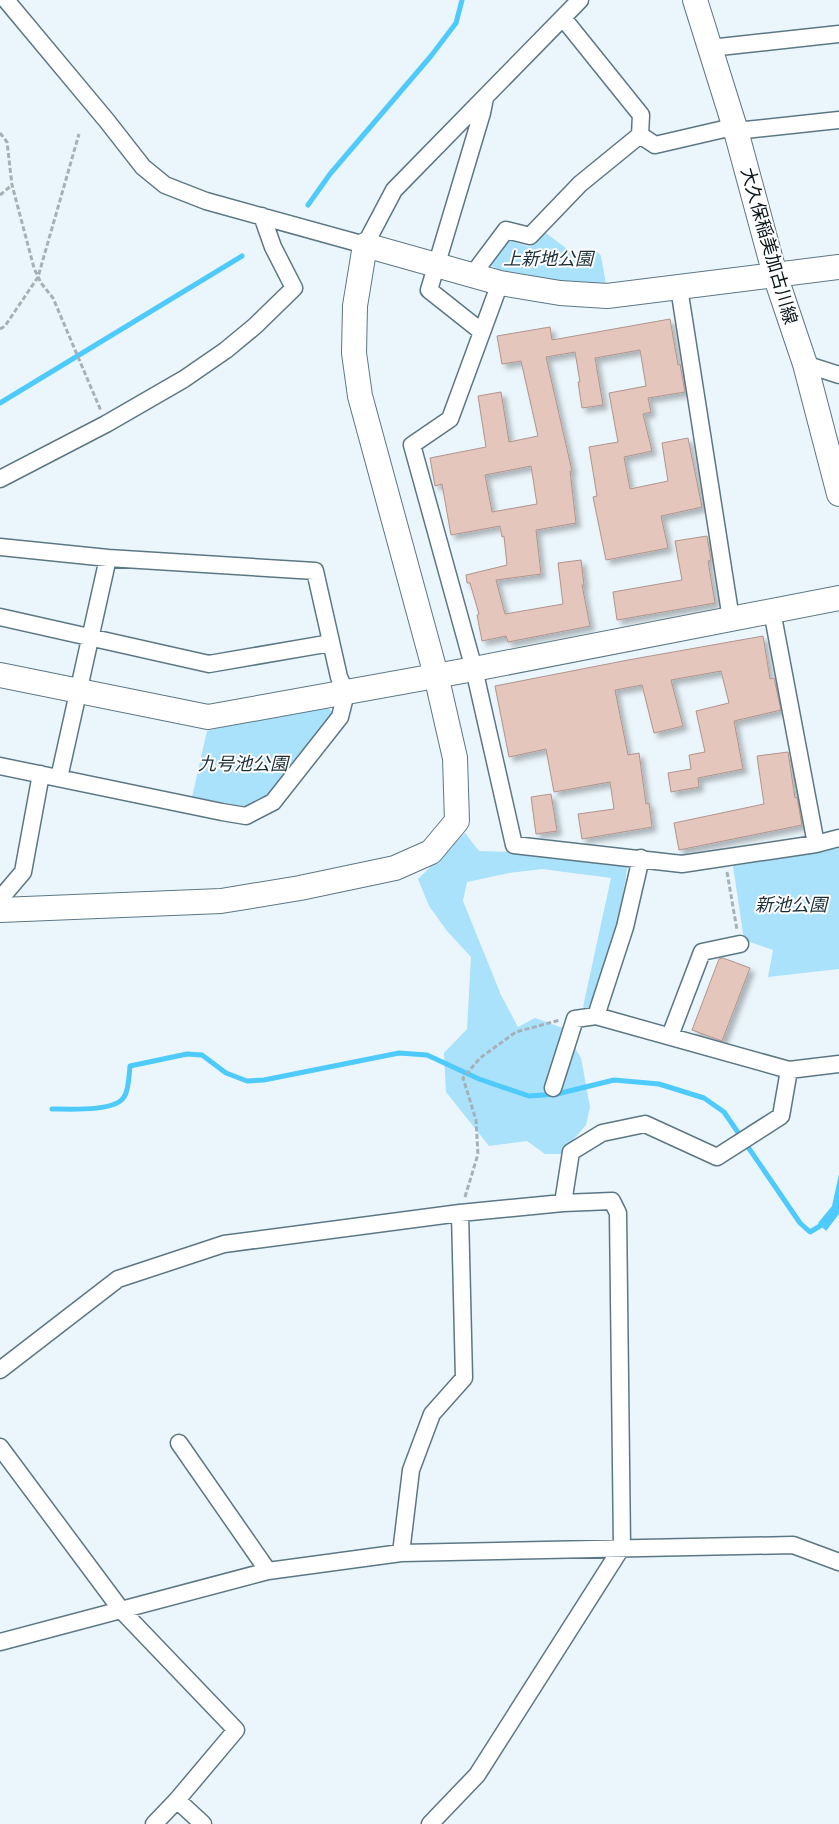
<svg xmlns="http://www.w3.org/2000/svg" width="839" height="1824" font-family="'PT Serif','Noto Sans JP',serif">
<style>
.green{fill:#aae1fb}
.water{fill:#4ecafd}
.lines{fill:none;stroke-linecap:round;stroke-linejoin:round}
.stream{stroke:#4ecafd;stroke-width:5}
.building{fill:#e4c6bd;stroke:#b1948c;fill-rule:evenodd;filter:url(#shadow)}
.street-casing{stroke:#5c7784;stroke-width:19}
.secondary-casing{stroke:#5c7784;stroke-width:26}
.path{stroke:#a6b1b7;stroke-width:3;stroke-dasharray:5 2.5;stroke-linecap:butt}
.street{stroke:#fff;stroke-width:16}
.secondary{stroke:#fff;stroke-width:24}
.labels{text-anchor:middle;stroke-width:4;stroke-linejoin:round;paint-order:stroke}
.street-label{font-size:18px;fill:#0a151a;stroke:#fff}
.park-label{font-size:18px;font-style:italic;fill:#1a2e38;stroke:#fff}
</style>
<defs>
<filter id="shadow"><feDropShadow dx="4.5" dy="4.5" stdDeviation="2.5" flood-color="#0004"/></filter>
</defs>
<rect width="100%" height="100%" fill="#ebf6fc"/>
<path class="green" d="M 546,233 L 583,261 L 596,250 L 601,256 L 606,284 C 584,283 502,279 489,263 L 508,240 L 530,247 Z
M 318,705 L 326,707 L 333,712 L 278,788 L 269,797 L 249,807 L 192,797 L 207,731 Z
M 465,833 L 479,851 L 514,852 L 628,863 C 621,906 612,975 588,1011 L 583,1007 L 611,878 L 542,869 L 509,873 L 467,882 L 463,901 L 501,995 L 518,1027 L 535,1018 L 563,1028 L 581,1058 L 590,1107 L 586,1125 L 561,1154 L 545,1154 L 527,1141 L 489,1146 L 446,1092 L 444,1053 L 467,1029 L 471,957 L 447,931 L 429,906 L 418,879 Z
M 839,848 L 839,969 L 768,977 L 773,950 L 744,940 L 733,866 Z"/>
<path class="water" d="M 839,1174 L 839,1214 L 826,1231 L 818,1223 L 832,1206 Z"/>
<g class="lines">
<path class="stream" d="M 308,205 L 330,174 L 431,56 L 456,23 L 462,0
M 0,403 L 242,256
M 52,1109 C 69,1109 115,1112 124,1097 C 129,1090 129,1075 130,1066 L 187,1054 L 202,1055 L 226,1073 L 247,1081 L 264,1080 L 399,1053 L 427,1055 L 479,1079 L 529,1096 L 557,1094 L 614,1080 L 659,1084 L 704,1098 L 724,1112 L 800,1223 L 810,1232 L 825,1223"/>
</g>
<path class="building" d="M 670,319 L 678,365 L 680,364 L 685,392 L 648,398 L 651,412 L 643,414 L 652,451 L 624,457 L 630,489 L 668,481 L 662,443 L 688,438 L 702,507 L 661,516 L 668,548 L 606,560 L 593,497 L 597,496 L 589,447 L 618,442 L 609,393 L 646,386 L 640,350 L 595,358 L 603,405 L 582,408 L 578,382 L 580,382 L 575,352 L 546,357 L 572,471 L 570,471 L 576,523 L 536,530 L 541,574 L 496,580 L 505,614 L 563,604 L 558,563 L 581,560 L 584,585 L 582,585 L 590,626 L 508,642 L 506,636 L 482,641 L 477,615 L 479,614 L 470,583 L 467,583 L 466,575 L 507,565 L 504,536 L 502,537 L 500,526 L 451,535 L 442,484 L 435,486 L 430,458 L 486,447 L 478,396 L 501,392 L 509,442 L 538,436 L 521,361 L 502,364 L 497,336 L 550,327 L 552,340 ZM 531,466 L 537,504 L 492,512 L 485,475 Z
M 707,536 L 711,560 L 708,561 L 715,603 L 617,620 L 613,592 L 682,580 L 675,541 Z
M 763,636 L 770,679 L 774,678 L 781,710 L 734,721 L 743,769 L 698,778 L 699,787 L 671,792 L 668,773 L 691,769 L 689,755 L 705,752 L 696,711 L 729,703 L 721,671 L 671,680 L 683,726 L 654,733 L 642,685 L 615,690 L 628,755 L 639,753 L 646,804 L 649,803 L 652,827 L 582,839 L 578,814 L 614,809 L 610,782 L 554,792 L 546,749 L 509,757 L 495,686 L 628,660 Z
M 788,752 L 795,798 L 797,797 L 802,825 L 679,850 L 674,823 L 764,804 L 757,756 Z
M 551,794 L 557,831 L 536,834 L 531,797 Z
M 723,958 L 750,968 L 722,1041 L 692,1030 L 719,959 Z"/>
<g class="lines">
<defs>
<path id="street" d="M 6,0 L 107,121 L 143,167 L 165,185 L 206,201 L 365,245 L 394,190 L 580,0
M 710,48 L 839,34
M 640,135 L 655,145 L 724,129 L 736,131 L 839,120
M 473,274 L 506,230 L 530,236 L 580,184 L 640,135 L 641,115 L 563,18
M 500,283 L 450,419 L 412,445 L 474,669 L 514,845 L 682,864 L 816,844 L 839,838
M 679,288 L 731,619
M 482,332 L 429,290 L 482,113 L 485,98
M 805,364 L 839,375
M 0,479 L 106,424 L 184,379 L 226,350 L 255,326 L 294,288 L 273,247 L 262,216
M 0,547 L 108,558 L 315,571 L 339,677 L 346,693 L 340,717 L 273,802 L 246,816 L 222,812 L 0,766
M 772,611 L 816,844
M 0,617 L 209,664 L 331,643
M 59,778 L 108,558
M 641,858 L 625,927 L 596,1016 L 789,1070 L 839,1064
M 0,899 L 23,872 L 41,774
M 670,1036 L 702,952 L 740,944
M 553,1088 L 575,1019 L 596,1016
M 563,1203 L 571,1152 L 602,1133 L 645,1124 L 717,1157 L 781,1116 L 789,1070
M 0,1370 L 118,1279 L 224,1244 L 460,1213 L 563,1203 L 612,1201 L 618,1213 L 622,1547 L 477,1775 L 430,1824
M 179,1443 L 268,1571
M 0,1447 L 122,1611 L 236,1730 L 177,1800 L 154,1824
M 401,1553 L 411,1470 L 432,1414 L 464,1378 L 460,1213
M 0,1642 L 268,1571 L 401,1553 L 793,1545 L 839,1562
M 177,1800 L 203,1824"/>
<path id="secondary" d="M 695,0 L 736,131 L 775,275 L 805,364 L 839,494
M 0,675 L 208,717 L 474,669 L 839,598
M 0,910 L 221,901 L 300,888 L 395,868 L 431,852 L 457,821 L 455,758 L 436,675 L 360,396 L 354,353 L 355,306 L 365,245 L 500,283 L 560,293 L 607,296 L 839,267"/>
</defs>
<use href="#street" class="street-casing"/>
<use href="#secondary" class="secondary-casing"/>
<path class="path" d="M 0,133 L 7,142 L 12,185 L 34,268 L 41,283 L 53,298 L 101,411
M 0,195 L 12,185
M 0,329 L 5,326 L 38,277 L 79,134
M 727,872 L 737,930
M 465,1197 L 478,1154 L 476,1120 L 463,1078 L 480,1058 L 516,1032 L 560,1020"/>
<use href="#street" class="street"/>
<use href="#secondary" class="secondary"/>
</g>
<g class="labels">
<g class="street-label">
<text transform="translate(769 246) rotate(74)" y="6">大久保稲美加古川線</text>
</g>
<g class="park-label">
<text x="548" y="265">上新地公園</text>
<text x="243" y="770">九号池公園</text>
<text x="791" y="911">新池公園</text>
</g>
</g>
</svg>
